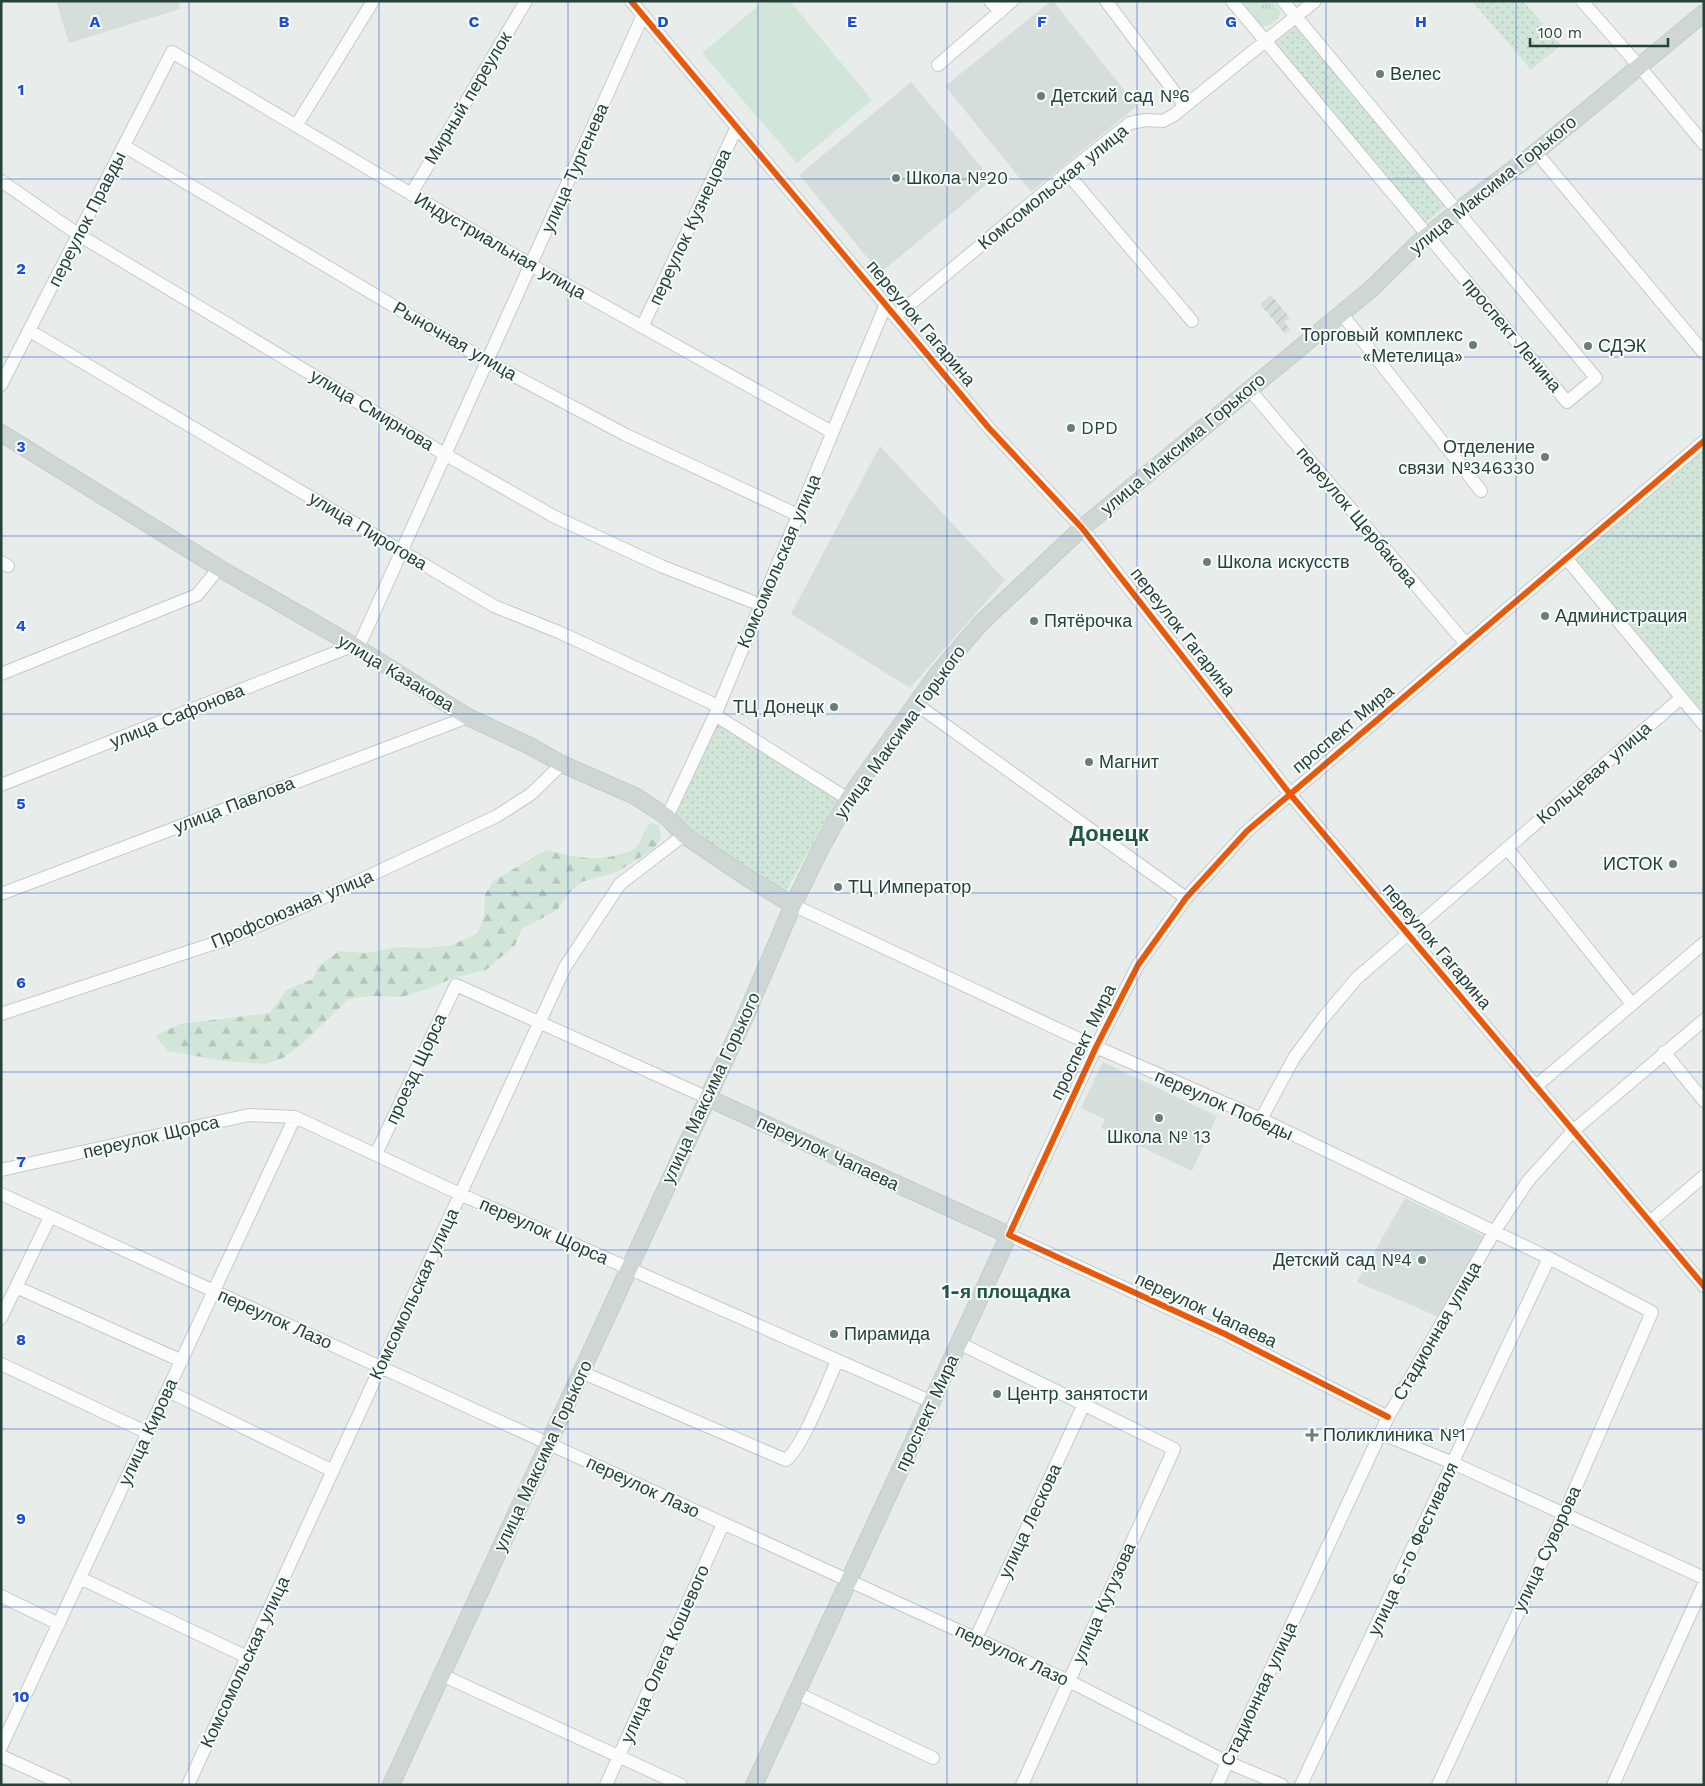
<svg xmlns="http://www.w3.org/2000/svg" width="1705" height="1786" font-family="'Work Sans',sans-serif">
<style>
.built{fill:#d6dedb}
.industrial{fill:url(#industrial-furrows)}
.grass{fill:url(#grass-tufts)}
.forest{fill:url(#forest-firs)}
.park{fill:url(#park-dots)}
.garden{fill:#d1e6d8}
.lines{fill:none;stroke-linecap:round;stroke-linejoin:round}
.minor-casing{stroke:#c5cac8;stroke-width:14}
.major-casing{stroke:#c3ccc9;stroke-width:18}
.minor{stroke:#fcfcfc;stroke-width:12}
.major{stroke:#cfd7d5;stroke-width:16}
.cycleway-casing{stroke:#f7fbf9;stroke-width:9}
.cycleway{stroke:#e8590c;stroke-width:6}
.grid{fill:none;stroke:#1d4ed8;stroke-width:1;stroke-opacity:0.55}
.poi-dot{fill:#697e78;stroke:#f7fbf9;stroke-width:2}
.labels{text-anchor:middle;stroke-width:4;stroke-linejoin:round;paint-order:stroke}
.poi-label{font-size:18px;fill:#24423a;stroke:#f7fbf9;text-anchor:start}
.street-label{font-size:18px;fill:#24423a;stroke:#f7fbf9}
.neighbourhood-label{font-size:19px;font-weight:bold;fill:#1f5548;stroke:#f7fbf9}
.district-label{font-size:22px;font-weight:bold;fill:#1f5548;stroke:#f7fbf9}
.grid-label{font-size:16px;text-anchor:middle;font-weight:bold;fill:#1d4ed8;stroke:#f7fbf9;stroke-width:4;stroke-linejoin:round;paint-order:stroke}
</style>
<defs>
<pattern id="industrial-furrows" width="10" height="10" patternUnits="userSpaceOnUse" patternTransform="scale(1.25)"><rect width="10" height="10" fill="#d6dedb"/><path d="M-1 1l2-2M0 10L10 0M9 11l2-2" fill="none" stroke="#b8c0bd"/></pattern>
<pattern id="grass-tufts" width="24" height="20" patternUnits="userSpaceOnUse" patternTransform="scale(1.25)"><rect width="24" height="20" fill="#d1e6d8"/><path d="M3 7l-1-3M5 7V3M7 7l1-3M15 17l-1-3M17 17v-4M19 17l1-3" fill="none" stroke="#b3c6ba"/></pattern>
<pattern id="forest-firs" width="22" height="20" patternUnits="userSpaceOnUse" patternTransform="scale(1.25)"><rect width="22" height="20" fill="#d1e6d8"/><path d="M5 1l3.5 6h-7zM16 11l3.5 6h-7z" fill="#b3c6ba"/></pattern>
<pattern id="park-dots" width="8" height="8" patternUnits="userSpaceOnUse" patternTransform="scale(1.25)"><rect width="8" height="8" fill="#d1e6d8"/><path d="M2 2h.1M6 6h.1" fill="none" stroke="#b3c6ba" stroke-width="1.8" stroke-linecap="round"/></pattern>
</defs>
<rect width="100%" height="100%" fill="#e8edeb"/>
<path class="built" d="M 56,1 L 178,1 L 180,9 L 69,43 Z
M 1051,1 L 1053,1 L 1137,106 L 1031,192 L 945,86 Z
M 911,82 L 992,180 L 880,273 L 799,175 Z
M 880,446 L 1005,580 L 910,688 L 791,614 Z
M 1103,1062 L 1217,1116 L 1192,1171 L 1101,1128 L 1105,1119 L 1081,1108 Z
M 1405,1198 L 1488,1238 L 1439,1317 L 1357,1282 Z"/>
<path class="industrial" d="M 1271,295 L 1290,318 L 1284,322 L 1291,330 L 1285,334 L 1260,304 Z"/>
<path class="grass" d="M 1241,1 L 1272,1 L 1281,12 C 1278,21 1271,26 1262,27 Z"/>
<path class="forest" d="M 651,823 L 659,825 L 661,837 L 654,849 L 617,872 L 581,882 L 566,896 L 557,910 L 522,929 L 515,945 L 486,970 L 453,978 L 428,989 L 401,997 L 371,996 L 349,999 L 304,1042 L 283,1058 L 266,1064 L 224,1061 L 168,1051 L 155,1036 L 180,1024 L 270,1013 L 286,990 L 313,979 L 318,967 L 339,951 L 365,953 L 398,947 L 425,948 L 452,945 L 478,933 L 484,916 L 485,895 L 493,881 L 546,850 C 573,856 592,863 620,854 C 625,853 631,852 634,849 C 644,841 641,832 651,823 Z"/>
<path class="park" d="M 1472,1 L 1523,1 L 1561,45 L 1531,70 Z
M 1296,26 L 1447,205 L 1424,224 L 1273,45 Z
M 1704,448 L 1704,714 L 1573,559 Z
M 719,721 L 839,797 L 786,891 L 681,826 L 676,815 Z"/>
<path class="garden" d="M 764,1 L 790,1 L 872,100 L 797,163 L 702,53 Z"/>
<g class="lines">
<defs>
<path id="minor" d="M 631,1 L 988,427 L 1082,528 L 1290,794 L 1704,1286
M 990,1 L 1000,12
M 1106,1 L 1185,106
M 1232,1 L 1567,402 L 1596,378 L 1283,1
M 1582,1 L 1639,66 L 1704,144
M 938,65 L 1012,1
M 296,126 L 373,1
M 124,146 L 488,362 L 626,435 L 798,515
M 1536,152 L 1704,353
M 1067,173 L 1192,321
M 1,181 L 79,235 L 446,455 L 555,517 L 661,566 L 761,605
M 411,194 L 526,1
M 1341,313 L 1481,491
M 896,316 L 1067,173 L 1130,123 L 1146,120 L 1163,121 L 1174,115 L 1315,1
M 642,327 L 737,127
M 30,331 L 494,606 L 561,633 L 718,706
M 1,385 L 172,52 L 531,265 L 832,432
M 1249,389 L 1466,644
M 1566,558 L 1704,725
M 1,562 L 8,566
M 358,648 L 643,15
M 1,674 L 197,595 L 219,568
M 916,704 L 1186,898
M 715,715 L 848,799
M 1,785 L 352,646
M 667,817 L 715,715 L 886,304
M 1507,848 L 1632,1004
M 1,894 L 468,717
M 793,905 L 1096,1047 L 1261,1119 L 1549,1258 L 1652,1312 L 1564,1514 L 1438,1785
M 1,1014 L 224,940 L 309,904 L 497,816 L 531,794 L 562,764
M 1664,1052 L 1704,1101
M 1535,1087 L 1704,943
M 1261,1119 L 1294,1058 L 1324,1017 L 1357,978 L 1681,698
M 376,1154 L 456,985 L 708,1098
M 1,1170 L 249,1115 L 295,1117 L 460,1194 L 932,1402
M 1,1194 L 1069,1681 L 1227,1762 L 1282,1785
M 1651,1221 L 1704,1176
M 16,1287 L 182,1361
M 1,1318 L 50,1217
M 959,1343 L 1174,1449 L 1022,1785
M 1,1364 L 148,1433
M 581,1372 L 786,1460 C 803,1447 827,1383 837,1361
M 168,1391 L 333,1471
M 1388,1417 L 1225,1334 L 1009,1235 L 1096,1047 L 1138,965 L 1186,898 L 1247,831 L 1704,441
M 1380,1433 L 1453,1463 L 1704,1578
M 80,1578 L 247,1657
M 1,1596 L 59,1624
M 976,1638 L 1084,1404
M 442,1675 L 681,1785
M 797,1693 L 933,1758
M 1,1747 L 295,1117
M 1,1756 L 65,1785
M 188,1785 L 565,967 L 620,884 L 684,835
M 606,1785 L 723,1524
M 1217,1785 L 1388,1417 L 1494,1232 L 1528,1181 L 1574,1130 L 1704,1020
M 1301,1785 L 1549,1258
M 1613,1785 L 1704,1584"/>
<path id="major" d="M 1,433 L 219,568 L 358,648 L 468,717 L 530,746 L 562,764 L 635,796 L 667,817 L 684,835 L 746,877 L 793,905
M 708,1098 L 1009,1235 L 754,1785
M 391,1785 L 745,1017 L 793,905 L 820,850 L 848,799 L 938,673 L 981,623 L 1082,528 L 1370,290 L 1417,244 L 1468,203 L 1536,152 L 1704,13"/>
</defs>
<use href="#minor" class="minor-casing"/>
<use href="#major" class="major-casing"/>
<use href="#minor" class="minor"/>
<use href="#major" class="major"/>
<defs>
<path id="cycleway" d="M 631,1 L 988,427 L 1082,528 L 1290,794 L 1704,1286
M 1388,1417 L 1225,1334 L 1009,1235 L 1096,1047 L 1138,965 L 1186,898 L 1247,831 L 1704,441"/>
</defs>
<use href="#cycleway" class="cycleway-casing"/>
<use href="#cycleway" class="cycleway"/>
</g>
<path class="grid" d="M 189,1 L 189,1785M 379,1 L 379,1785M 568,1 L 568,1785M 758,1 L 758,1785M 947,1 L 947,1785M 1137,1 L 1137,1785M 1326,1 L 1326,1785M 1516,1 L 1516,1785M 1,179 L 1704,179M 1,357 L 1704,357M 1,536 L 1704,536M 1,714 L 1704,714M 1,893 L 1704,893M 1,1072 L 1704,1072M 1,1250 L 1704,1250M 1,1429 L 1704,1429M 1,1607 L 1704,1607"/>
<g class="poi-dot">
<circle cx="1380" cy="74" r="5"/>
<circle cx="1041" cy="96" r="5"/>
<circle cx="896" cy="178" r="5"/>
<circle cx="1473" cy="345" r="5"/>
<circle cx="1588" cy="346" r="5"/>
<circle cx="1071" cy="428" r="5"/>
<circle cx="1545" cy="457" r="5"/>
<circle cx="1207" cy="562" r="5"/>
<circle cx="1545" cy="616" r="5"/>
<circle cx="1034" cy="621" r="5"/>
<circle cx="834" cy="707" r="5"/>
<circle cx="1089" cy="762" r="5"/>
<circle cx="1673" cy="864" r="5"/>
<circle cx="838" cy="887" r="5"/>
<circle cx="1159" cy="1118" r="5"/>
<circle cx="1422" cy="1260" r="5"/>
<circle cx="834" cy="1334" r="5"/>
<circle cx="997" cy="1394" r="5"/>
<path d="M1309.5 1427.5h5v5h5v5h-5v5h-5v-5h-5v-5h5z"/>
</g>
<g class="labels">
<g class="poi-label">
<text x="1390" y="80">Велес</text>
<text x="1051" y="102">Детский сад №6</text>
<text x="906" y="184">Школа №20</text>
<text x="1463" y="341" text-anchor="end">Торговый комплекс<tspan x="1463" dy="21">«Метелица»</tspan></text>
<text x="1598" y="352">СДЭК</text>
<text x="1081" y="434">DPD</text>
<text x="1535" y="453" text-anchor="end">Отделение<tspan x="1535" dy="21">связи №346330</tspan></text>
<text x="1217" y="568">Школа искусств</text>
<text x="1555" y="622">Администрация</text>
<text x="1044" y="627">Пятёрочка</text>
<text x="824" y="713" text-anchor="end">ТЦ Донецк</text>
<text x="1099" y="768">Магнит</text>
<text x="1663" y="870" text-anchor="end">ИСТОК</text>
<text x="848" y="893">ТЦ Император</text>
<text x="1159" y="1143" text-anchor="middle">Школа № 13</text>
<text x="1412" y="1266" text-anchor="end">Детский сад №4</text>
<text x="844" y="1340">Пирамида</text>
<text x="1007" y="1400">Центр занятости</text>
<text x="1323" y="1441">Поликлиника №1</text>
</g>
<g class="street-label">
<text transform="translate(468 98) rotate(-59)" y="6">Мирный переулок</text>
<text transform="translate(575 168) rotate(-66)" y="6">улица Тургенева</text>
<text transform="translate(1493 185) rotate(-39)" y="6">улица Максима Горького</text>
<text transform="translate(1053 187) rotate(-39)" y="6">Комсомольская улица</text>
<text transform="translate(87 219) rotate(-63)" y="6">переулок Правды</text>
<text transform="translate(690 227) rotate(-65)" y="6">переулок Кузнецова</text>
<text transform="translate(500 246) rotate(30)" y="6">Индустриальная улица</text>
<text transform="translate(921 323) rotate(50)" y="6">переулок Гагарина</text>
<text transform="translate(1512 335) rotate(50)" y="6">проспект Ленина</text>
<text transform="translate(455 341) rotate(30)" y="6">Рыночная улица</text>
<text transform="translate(372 410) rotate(31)" y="6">улица Смирнова</text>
<text transform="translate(1183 444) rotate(-40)" y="6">улица Максима Горького</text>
<text transform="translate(1357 517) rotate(50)" y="6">переулок Щербакова</text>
<text transform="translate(368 531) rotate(31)" y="6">улица Пирогова</text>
<text transform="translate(779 561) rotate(-67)" y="6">Комсомольская улица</text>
<text transform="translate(1183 632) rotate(52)" y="6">переулок Гагарина</text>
<text transform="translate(396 673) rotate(31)" y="6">улица Казакова</text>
<text transform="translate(177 716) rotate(-22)" y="6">улица Сафонова</text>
<text transform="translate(1343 729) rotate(-40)" y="6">проспект Мира</text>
<text transform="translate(900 732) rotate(-54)" y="6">улица Максима Горького</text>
<text transform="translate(1594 773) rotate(-41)" y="6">Кольцевая улица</text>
<text transform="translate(234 805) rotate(-21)" y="6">улица Павлова</text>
<text transform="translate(292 909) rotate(-23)" y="6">Профсоюзная улица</text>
<text transform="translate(1437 946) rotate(50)" y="6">переулок Гагарина</text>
<text transform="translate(1083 1042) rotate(-64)" y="6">проспект Мира</text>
<text transform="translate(416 1069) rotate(-65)" y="6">проезд Щорса</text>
<text transform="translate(711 1088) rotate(-65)" y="6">улица Максима Горького</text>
<text transform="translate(1224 1105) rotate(24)" y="6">переулок Победы</text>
<text transform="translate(151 1137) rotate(-13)" y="6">переулок Щорса</text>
<text transform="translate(828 1153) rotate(25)" y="6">переулок Чапаева</text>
<text transform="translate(544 1231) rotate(24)" y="6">переулок Щорса</text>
<text transform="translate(414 1294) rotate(-65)" y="6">Комсомольская улица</text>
<text transform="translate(1206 1310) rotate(25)" y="6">переулок Чапаева</text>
<text transform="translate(275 1319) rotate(24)" y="6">переулок Лазо</text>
<text transform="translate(1437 1331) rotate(-60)" y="6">Стадионная улица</text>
<text transform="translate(927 1413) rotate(-65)" y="6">проспект Мира</text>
<text transform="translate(148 1432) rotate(-65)" y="6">улица Кирова</text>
<text transform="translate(543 1456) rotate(-65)" y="6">улица Максима Горького</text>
<text transform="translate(643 1487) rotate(25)" y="6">переулок Лазо</text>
<text transform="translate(1030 1521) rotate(-65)" y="6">улица Лескова</text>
<text transform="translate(1413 1549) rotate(-65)" y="6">улица 6-го Фестиваля</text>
<text transform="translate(1547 1549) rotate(-65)" y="6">улица Суворова</text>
<text transform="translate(1104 1603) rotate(-66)" y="6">улица Кутузова</text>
<text transform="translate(665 1654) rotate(-66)" y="6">улица Олега Кошевого</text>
<text transform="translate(1012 1655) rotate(25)" y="6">переулок Лазо</text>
<text transform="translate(245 1662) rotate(-65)" y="6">Комсомольская улица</text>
<text transform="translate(1259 1694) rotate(-65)" y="6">Стадионная улица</text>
</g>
<g class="neighbourhood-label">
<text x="1006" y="1298">1-я площадка</text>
</g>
<g class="district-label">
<text x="1109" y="841">Донецк</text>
</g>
</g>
<g class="grid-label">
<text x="95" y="27">A</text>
<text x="284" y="27">B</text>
<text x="474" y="27">C</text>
<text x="663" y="27">D</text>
<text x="852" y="27">E</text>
<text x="1042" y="27">F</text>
<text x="1231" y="27">G</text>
<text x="1421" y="27">H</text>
<text x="21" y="95">1</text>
<text x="21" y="274">2</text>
<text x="21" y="452">3</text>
<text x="21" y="631">4</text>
<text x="21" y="809">5</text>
<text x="21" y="988">6</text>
<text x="21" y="1167">7</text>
<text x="21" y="1345">8</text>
<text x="21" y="1524">9</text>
<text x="21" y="1702">10</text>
</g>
<rect width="1705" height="1786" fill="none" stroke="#24423a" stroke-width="5"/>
<path d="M1530 38v8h138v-8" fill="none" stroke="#24423a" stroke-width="2.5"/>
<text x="1538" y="38" font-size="15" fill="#24423a" stroke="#f7fbf9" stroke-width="4" paint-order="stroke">100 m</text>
</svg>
